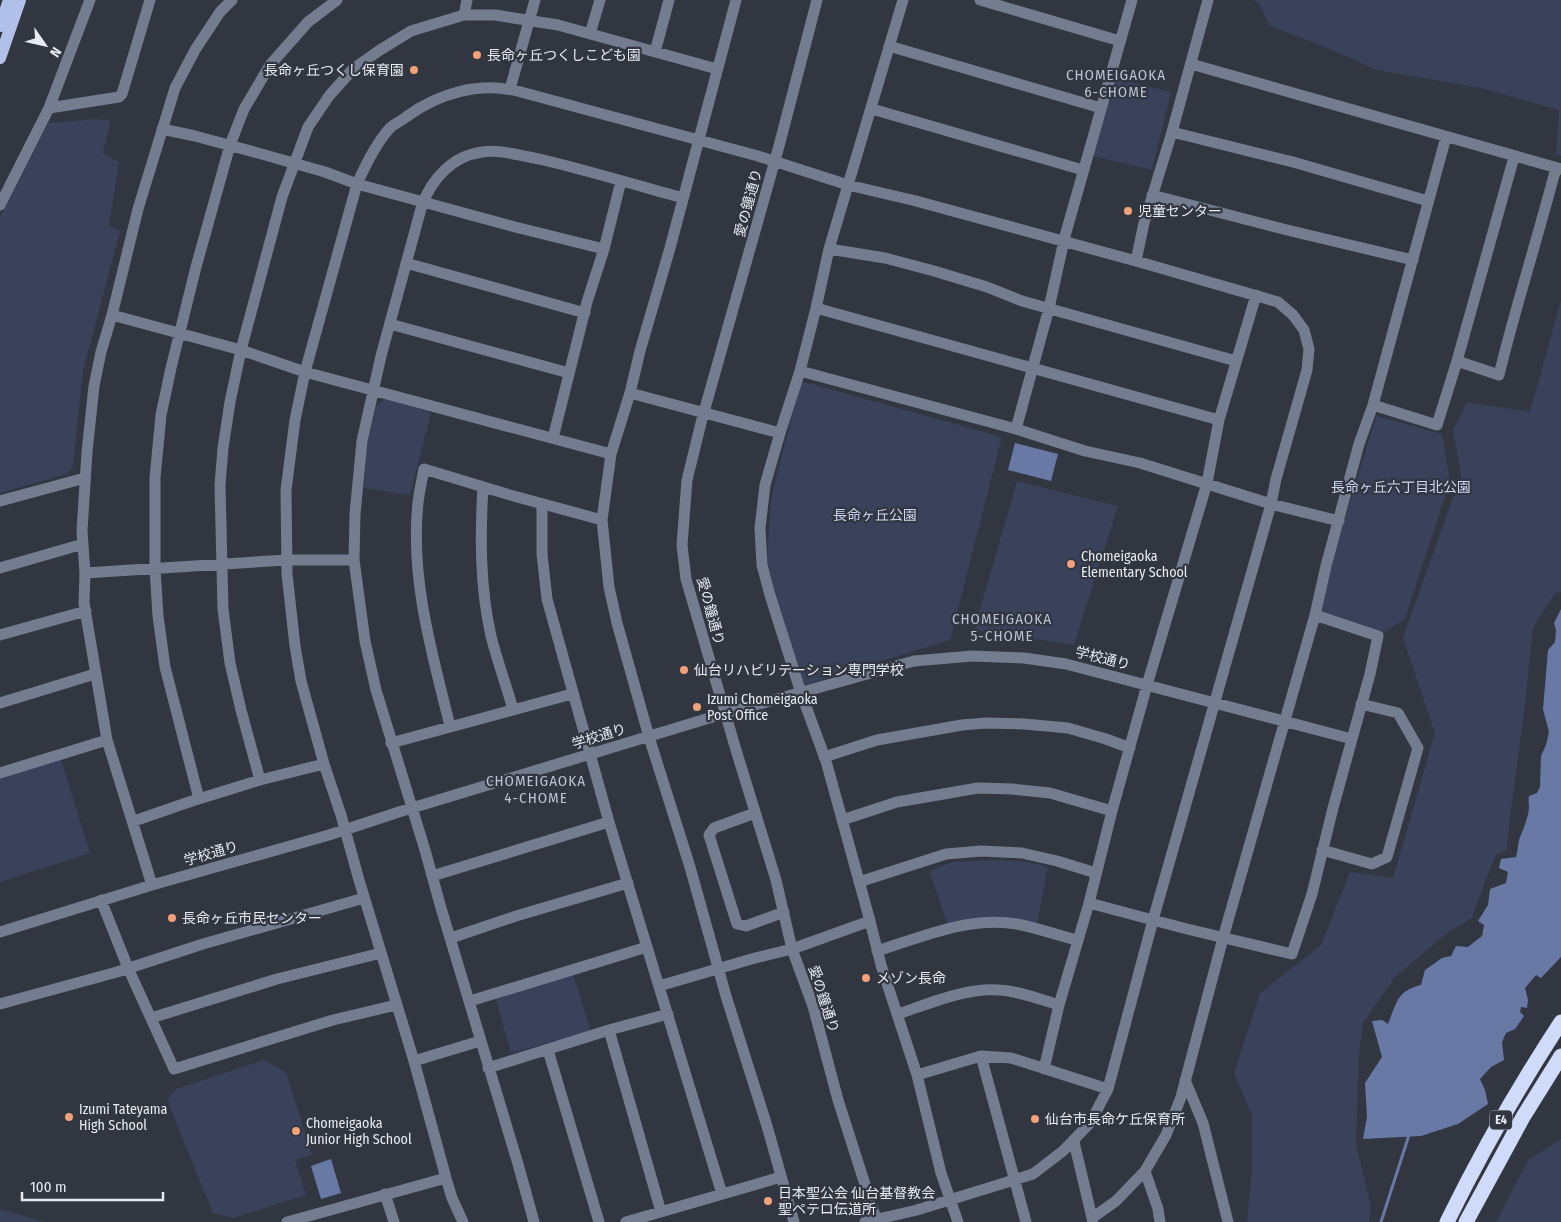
<svg xmlns="http://www.w3.org/2000/svg" width="1561" height="1222" font-family="'Fira Sans Condensed','Noto Sans JP',sans-serif">
<style>
.green{fill:#39415b}
.water{fill:#6979a6}
.lines{fill:none;stroke-linecap:round;stroke-linejoin:round}
.stream{stroke:#6979a6;stroke-width:3}
.minor{stroke:#747c90;stroke-width:11}
.major{stroke:#b1c0e9;stroke-width:12}
.highway{stroke:#d0dbf9;stroke-width:15}
.poi-dot{fill:#f1a27b;stroke:#323641;stroke-width:2}
.labels{text-anchor:middle;stroke-width:4.5;stroke-linejoin:round;paint-order:stroke}
.shield{fill:#323641;stroke:#b1b5bd;stroke-width:1}
.shield-label{font-size:12px;font-weight:bold;fill:#e8ebf2}
.poi-label{font-size:14px;fill:#e8ebf2;stroke:#323641;text-anchor:start}
.street-label{font-size:14px;fill:#e8ebf2;stroke:#323641}
.park-label{font-size:14px;fill:#cdd7f3;stroke:#323641}
.neighbourhood-label{font-size:15px;letter-spacing:1px;fill:#bbc1ce;stroke:#323641}
</style>
<rect width="100%" height="100%" fill="#323641"/>
<path class="green" d="M 1251,0 L 1561,0 L 1561,156 L 1556,154 L 1559,110 L 1480,88 L 1377,70 L 1325,47 L 1270,26 L 1258,2 Z
M 1114,78 L 1171,92 L 1152,170 L 1093,156 Z
M 98,119 L 111,121 L 103,153 L 119,162 L 109,226 L 120,231 L 83,371 L 73,466 L 67,474 L 0,493 L 0,217 L 48,123 Z
M 1561,300 L 1561,592 L 1555,593 L 1533,628 L 1524,713 L 1509,826 L 1507,851 L 1496,854 L 1471,919 L 1447,933 L 1395,977 L 1363,1023 L 1359,1056 L 1356,1144 L 1371,1207 L 1369,1222 L 1247,1222 L 1252,1167 L 1252,1116 L 1234,1073 L 1260,993 L 1321,945 L 1350,872 L 1393,878 L 1435,733 L 1403,638 L 1461,475 L 1453,430 L 1467,402 L 1530,412 Z
M 801,381 L 1002,437 L 950,640 L 804,685 L 803,681 L 801,681 L 767,561 L 771,498 Z
M 387,398 L 431,413 L 410,495 L 364,488 L 367,445 L 376,406 Z
M 1376,416 L 1442,434 L 1450,481 L 1405,619 L 1384,632 L 1319,611 L 1345,519 Z
M 1017,481 L 1118,506 L 1074,645 L 974,630 Z
M 61,759 L 90,853 L 0,882 L 0,777 Z
M 990,860 L 1023,861 L 1048,867 L 1037,925 L 948,925 L 929,871 L 953,862 Z
M 573,974 L 591,1031 L 511,1053 L 495,997 Z
M 264,1060 L 286,1072 L 312,1155 L 295,1160 L 306,1195 L 233,1218 L 213,1213 L 167,1100 L 176,1089 Z
M 1561,1139 L 1561,1222 L 1496,1222 L 1528,1160 Z
M 0,1209 L 45,1222 L 0,1222 Z"/>
<path class="water" d="M 1015,443 L 1058,454 L 1051,481 L 1008,470 Z
M 1561,609 L 1561,957 L 1541,978 L 1536,975 L 1525,988 L 1528,1000 L 1527,1008 L 1521,1007 L 1520,1012 L 1524,1016 L 1515,1029 L 1506,1033 L 1502,1042 L 1504,1060 L 1491,1067 L 1480,1079 L 1485,1090 L 1488,1104 L 1458,1124 L 1421,1136 L 1363,1139 L 1367,1117 L 1365,1083 L 1382,1057 L 1372,1021 L 1382,1020 L 1388,1024 C 1397,1002 1397,991 1421,985 L 1425,970 L 1442,958 L 1451,956 L 1456,946 L 1468,947 L 1482,936 L 1484,925 L 1478,921 L 1488,905 L 1490,889 L 1506,883 L 1508,872 L 1499,868 L 1501,859 L 1516,857 C 1518,851 1518,842 1520,837 C 1523,831 1529,815 1529,807 C 1529,803 1528,800 1529,796 L 1537,793 L 1540,787 L 1541,756 L 1546,745 L 1549,732 L 1543,709 L 1548,650 L 1555,642 L 1556,630 L 1554,623 Z
M 331,1159 L 341,1193 L 321,1199 L 311,1166 Z"/>
<g class="lines">
<path class="stream" d="M 1381,1222 L 1409,1135"/>
<path class="minor" d="M 736,0 L 670,248 L 640,351 L 630,393 L 611,454 L 602,520 L 609,587 L 617,623 L 649,737 L 690,867 L 726,996 L 767,1126 L 794,1222
M 817,0 L 779,146 L 702,419 L 687,480 L 682,545 L 686,579 L 736,750 L 776,880 L 792,949 L 813,1006 L 838,1100 L 877,1222
M 903,0 L 829,249 L 816,308 L 800,371 L 780,433 L 765,485 L 760,528 L 762,565 L 770,595 L 801,693 L 826,761 L 870,921 L 881,965 L 917,1075 L 941,1173 L 958,1222
M 980,0 L 1120,41
M 464,15 L 467,0
M 590,34 L 600,0
M 889,46 L 1101,108
M 655,52 L 669,0
M 1191,64 L 1561,169
M 510,89 L 535,0
M 49,108 L 119,97 L 122,94 L 150,0
M 872,109 L 1083,170
M 162,129 L 195,136 L 258,153 L 325,172 L 357,184 L 515,227 L 604,249
M 1172,132 L 1293,162 L 1428,201
M 1152,195 L 1283,229 L 1413,260
M 0,205 L 49,108 L 90,0
M 829,249 L 885,258 L 934,271 L 987,287 L 1022,301 L 1236,361
M 1136,261 L 1144,223 L 1172,132 L 1208,0
M 406,263 L 585,313
M 816,308 L 1219,420
M 112,315 L 241,350 L 305,372 L 611,454
M 390,324 L 569,373
M 1457,361 L 1499,375 C 1516,305 1538,237 1556,168
M 800,371 L 1016,429 L 1085,451 L 1140,463 L 1271,504 L 1339,521
M 630,393 L 780,433
M 1373,405 L 1437,425 L 1457,361 L 1514,157
M 1016,429 L 1049,308 L 1065,236 L 1132,0
M 553,438 L 587,302 L 604,249 L 621,181
M 483,487 C 480,537 480,587 491,636 C 497,660 506,685 513,709
M 0,501 L 85,478
M 542,504 L 542,554 L 547,599 L 609,822 L 722,1194
M 0,568 L 83,544
M 85,573 L 286,560 L 354,560
M 0,635 L 86,611
M 0,703 L 95,674
M 450,726 C 432,653 410,579 418,503 C 419,492 422,480 424,469 L 510,495 L 602,520
M 391,743 L 572,694
M 824,757 L 877,740 L 962,725 L 986,723 L 1024,724 L 1068,728 L 1106,739 L 1130,748
M 0,773 L 107,740
M 260,780 L 241,710 L 230,663 L 223,609 L 220,485 L 223,448 L 230,402 L 241,350 L 282,197 L 308,127 L 329,96 L 353,69 L 380,50 L 411,31 L 464,15 L 495,15 L 558,25 L 717,69
M 199,799 L 165,667 L 158,616 L 155,568 L 155,478 L 161,415 L 171,368 L 196,267 L 230,145 L 244,109 L 270,65 L 308,22 L 337,0
M 755,813 L 714,828 L 709,835 L 737,924 L 746,926 L 784,912
M 842,820 L 897,802 L 978,788 L 1012,789 L 1050,793 L 1112,811
M 134,821 L 192,801 L 260,780 L 324,764
M 1322,850 L 1372,864 L 1387,857 L 1418,748 L 1398,713 L 1361,704
M 432,876 L 609,822
M 859,882 L 946,854 L 981,851 L 1022,853 L 1057,861 L 1096,873
M 152,885 L 107,740 L 84,603 L 85,573 L 82,531 L 87,452 L 94,386 L 101,352 L 112,315 L 138,209 L 175,88 L 195,50 L 220,12 L 232,0
M 101,900 L 128,968 L 174,1069 L 333,1020 L 396,1005
M 1089,903 L 1187,929 L 1292,954 L 1312,894 L 1333,808 L 1370,674 L 1378,636 L 1315,615
M 0,932 L 152,885 L 329,835 L 402,811 L 716,716 L 914,661 L 972,656 L 1024,658 L 1066,664 L 1352,739
M 451,938 L 516,916 L 628,883
M 877,951 C 922,937 969,916 1017,924 C 1037,928 1057,935 1077,940
M 659,986 L 755,958 L 792,949 L 870,921
M 470,1001 L 647,947
M 0,1004 L 117,972 L 203,944 L 364,898
M 898,1014 C 928,1004 967,987 999,990 C 1019,991 1039,999 1059,1005
M 151,1018 L 277,979 L 381,953
M 609,1030 L 661,1212
M 548,1050 L 599,1222
M 981,1056 L 1026,1222
M 414,1061 L 480,1041
M 488,1068 L 609,1030 L 668,1014
M 1044,1069 L 1059,1005 L 1089,903 L 1112,811 L 1147,685 L 1207,483 L 1219,420 L 1256,295
M 917,1075 L 981,1056 L 1011,1058 L 1108,1089
M 1185,1080 L 1203,1123 L 1228,1222
M 1074,1142 L 1093,1222
M 1145,1171 L 1158,1209 L 1160,1222
M 385,1194 L 394,1222
M 1092,1218 L 1116,1201 L 1145,1171 L 1166,1135 L 1181,1097 L 1223,938 L 1315,615 L 1326,566 L 1359,444 L 1373,405 L 1446,137
M 287,1222 L 446,1178
M 463,1222 L 452,1198 L 446,1178 L 414,1061 L 359,880 L 341,815 L 324,764 L 301,681 L 295,646 L 287,574 L 286,490 L 295,420 L 305,372 L 357,184 C 365,166 376,143 390,128 C 394,124 401,121 406,117 C 439,93 480,81 521,92 L 758,156 L 848,185 L 916,201 L 1136,261 L 1278,302 L 1293,315 L 1304,330 L 1309,349 L 1307,370 L 1276,479 L 1271,504 L 1153,920 L 1108,1089 L 1090,1123 L 1063,1151 L 1033,1174 L 917,1210 L 865,1222
M 534,1222 L 518,1164 L 441,908 L 425,850 L 376,690 L 365,641 L 354,560 L 355,514 L 362,441 L 381,356 L 422,205 C 432,179 452,156 482,152 C 499,149 522,156 539,159 C 587,170 635,185 683,198
M 626,1222 L 781,1177"/>
<path class="major" d="M 0,26 L 9,0
M 0,58 L 20,0"/>
<path class="highway" d="M 1447,1222 C 1481,1153 1519,1086 1561,1022
M 1466,1222 L 1523,1117 L 1561,1056"/>
</g>
<g class="poi-dot">
<circle cx="477" cy="55" r="5"/>
<circle cx="414" cy="70" r="5"/>
<circle cx="1128" cy="211" r="5"/>
<circle cx="1071" cy="564" r="5"/>
<circle cx="684" cy="670" r="5"/>
<circle cx="697" cy="707" r="5"/>
<circle cx="172" cy="918" r="5"/>
<circle cx="866" cy="978" r="5"/>
<circle cx="69" cy="1117" r="5"/>
<circle cx="1035" cy="1119" r="5"/>
<circle cx="296" cy="1131" r="5"/>
<circle cx="768" cy="1201" r="5"/>
</g>
<g class="labels">
<rect class="shield" x="1490" y="1110.5" width="22" height="19" rx="4"/>
<g class="shield-label">
<text x="1501" y="1124">E4</text>
</g>
<g class="poi-label">
<text x="487" y="60">長命ヶ丘つくしこども園</text>
<text x="404" y="75" text-anchor="end">長命ヶ丘つくし保育園</text>
<text x="1138" y="216">児童センター</text>
<text x="1081" y="561">Chomeigaoka<tspan x="1081" dy="16">Elementary School</tspan></text>
<text x="694" y="675">仙台リハビリテーション専門学校</text>
<text x="707" y="704">Izumi Chomeigaoka<tspan x="707" dy="16">Post Office</tspan></text>
<text x="182" y="923">長命ヶ丘市民センター</text>
<text x="876" y="983">メゾン長命</text>
<text x="79" y="1114">Izumi Tateyama<tspan x="79" dy="16">High School</tspan></text>
<text x="1045" y="1124">仙台市長命ケ丘保育所</text>
<text x="306" y="1128">Chomeigaoka<tspan x="306" dy="16">Junior High School</tspan></text>
<text x="778" y="1198">日本聖公会 仙台基督教会<tspan x="778" dy="16">聖ペテロ伝道所</tspan></text>
</g>
<g class="street-label">
<text transform="translate(748 203) rotate(-75)" y="5">愛の鐘通り</text>
<text transform="translate(711 611) rotate(75)" y="5">愛の鐘通り</text>
<text transform="translate(1103 658) rotate(14)" y="5">学校通り</text>
<text transform="translate(599 736) rotate(-17)" y="5">学校通り</text>
<text transform="translate(211 853) rotate(-16)" y="5">学校通り</text>
<text transform="translate(824 999) rotate(72)" y="5">愛の鐘通り</text>
</g>
<g class="park-label">
<text x="1401" y="492">長命ヶ丘六丁目北公園</text>
<text x="875" y="520">長命ヶ丘公園</text>
</g>
<g class="neighbourhood-label">
<text x="1116" y="80">CHOMEIGAOKA<tspan x="1116" dy="17">6-CHOME</tspan></text>
<text x="1002" y="624">CHOMEIGAOKA<tspan x="1002" dy="17">5-CHOME</tspan></text>
<text x="536" y="786">CHOMEIGAOKA<tspan x="536" dy="17">4-CHOME</tspan></text>
</g>
</g>
<g transform="translate(45 45) rotate(124)" stroke="#323641" stroke-width="4" paint-order="stroke">
<path d="M0-4L9 19L0 12L-9 19Z" fill="#e8ebf2"/>
<text y="-8" font-size="14" font-weight="bold" text-anchor="middle" fill="#e8ebf2">N</text>
</g>
<path d="M22 1192v8h141v-8" fill="none" stroke="#e8ebf2" stroke-width="2.5"/>
<text x="30" y="1192" font-size="15" fill="#e8ebf2" stroke="#323641" stroke-width="4" paint-order="stroke">100 m</text>
</svg>
